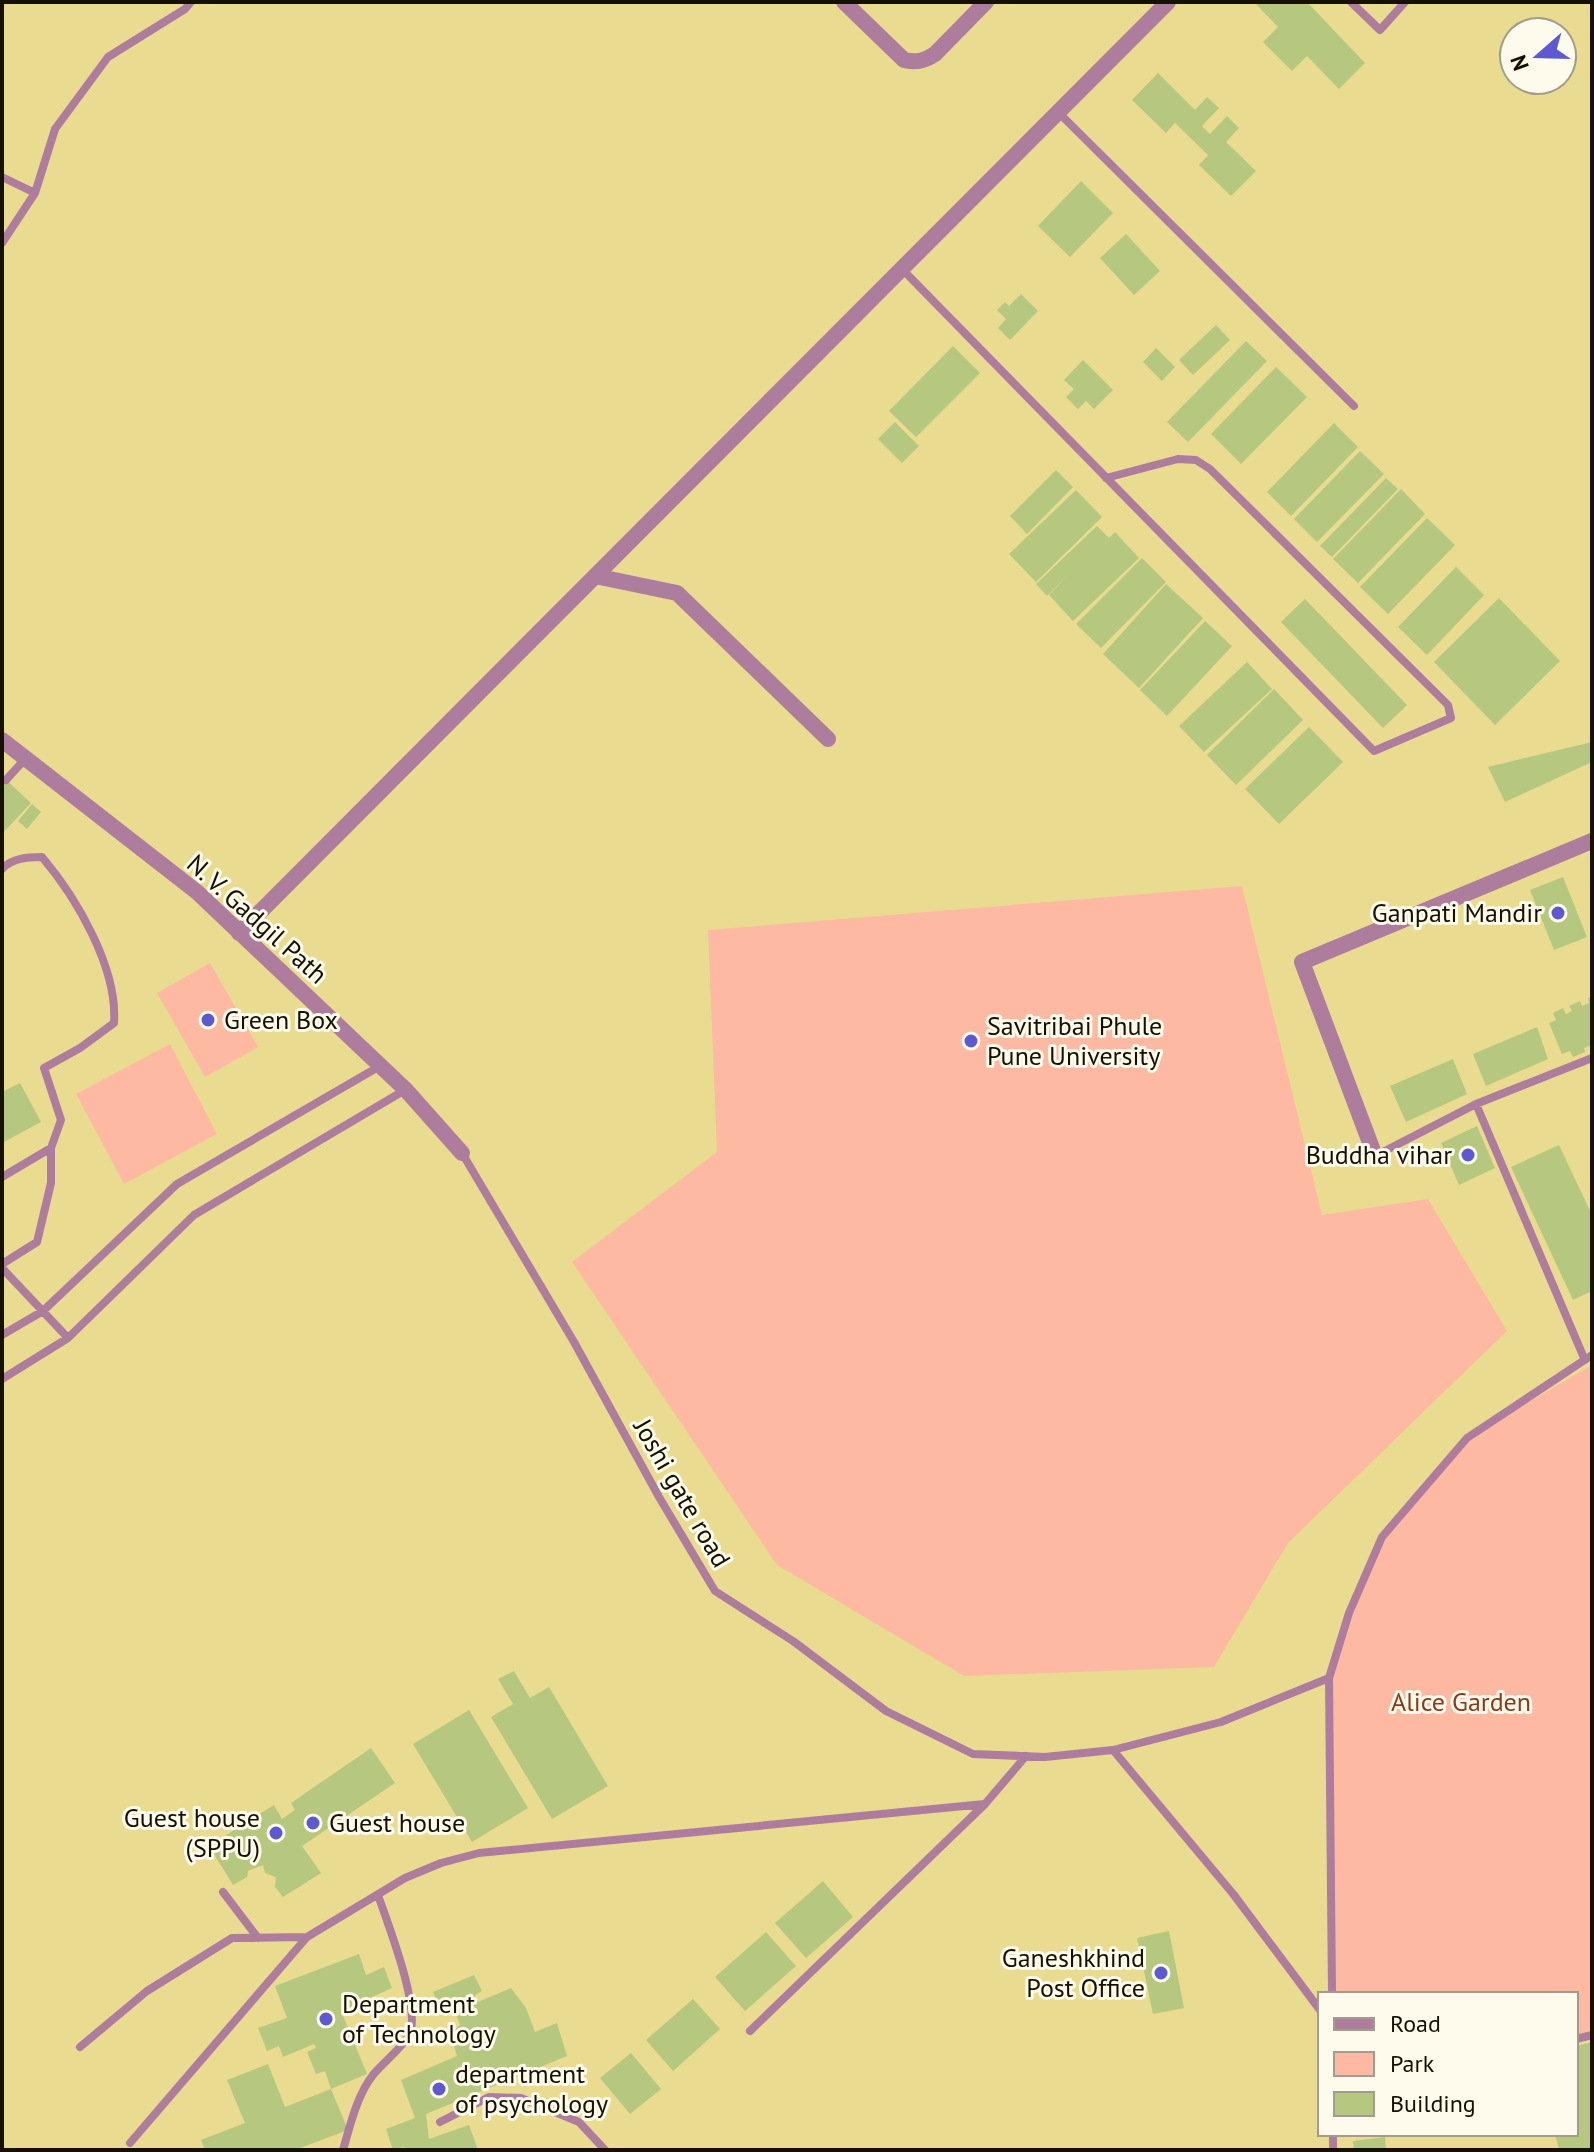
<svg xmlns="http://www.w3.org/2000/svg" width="1594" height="2152" font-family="'PT Sans',sans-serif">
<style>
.green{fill:#fdb9a2}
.building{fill:#b6c77f}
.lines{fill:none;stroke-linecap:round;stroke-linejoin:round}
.lane{stroke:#ae7c9d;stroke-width:8}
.street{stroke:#ae7c9d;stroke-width:16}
.poi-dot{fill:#5c59d1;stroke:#fefbed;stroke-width:3}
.labels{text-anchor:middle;stroke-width:6;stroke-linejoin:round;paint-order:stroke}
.poi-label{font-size:26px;fill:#151000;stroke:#fefbed;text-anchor:start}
.street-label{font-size:26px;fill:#151000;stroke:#fefbed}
.park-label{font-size:26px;fill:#8b391b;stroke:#fefbed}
</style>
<rect width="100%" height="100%" fill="#e9dc90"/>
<path class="green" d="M 1242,886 L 1322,1215 L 1428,1199 L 1507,1331 L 1288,1543 L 1214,1667 L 964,1676 L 777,1565 L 572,1262 L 717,1152 L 708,930 Z
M 210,963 L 258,1047 L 205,1077 L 157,993 Z
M 170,1044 L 217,1134 L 124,1184 L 76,1094 Z
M 1592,1365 L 1592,2036 L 1576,2040 L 1576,1994 L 1332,1994 L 1329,1678 L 1382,1537 L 1467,1438 Z"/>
<path class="building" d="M 1254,2 L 1307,2 L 1365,63 L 1339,89 L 1307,56 L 1292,71 L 1263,42 L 1278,27 Z
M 1158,73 L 1195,110 L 1207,97 L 1219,108 L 1202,126 L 1210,134 L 1227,116 L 1239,128 L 1226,142 L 1256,171 L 1231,196 L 1199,165 L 1208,155 L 1175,123 L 1166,133 L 1132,100 Z
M 1081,181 L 1113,213 L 1070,257 L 1038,226 Z
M 1126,234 L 1160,271 L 1134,295 L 1100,258 Z
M 1021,294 L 1038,311 L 1010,340 L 998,328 L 1006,319 L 997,310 L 1005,302 L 1009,306 Z
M 1216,325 L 1230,340 L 1193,375 L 1179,360 Z
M 1246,341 L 1267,361 L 1188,442 L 1167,422 Z
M 953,346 L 980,373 L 916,437 L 889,411 Z
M 1156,348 L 1175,367 L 1162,381 L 1143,362 Z
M 1083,360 L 1113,390 L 1094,409 L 1086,401 L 1078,409 L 1066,397 L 1074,389 L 1064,380 Z
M 1276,367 L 1307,397 L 1241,464 L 1211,434 Z
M 895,422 L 919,446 L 902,463 L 878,439 Z
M 1334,423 L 1358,447 L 1291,516 L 1267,492 Z
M 1360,451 L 1384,474 L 1317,542 L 1294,519 Z
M 1056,470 L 1073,487 L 1027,534 L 1010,516 Z
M 1386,478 L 1398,489 L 1332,557 L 1320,546 Z
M 1401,489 L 1425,514 L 1358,583 L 1333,559 Z
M 1076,490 L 1102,517 L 1036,582 L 1009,554 Z
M 1427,518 L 1455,545 L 1388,614 L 1360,587 Z
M 1097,526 L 1109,538 L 1115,532 L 1139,558 L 1073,621 L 1049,595 L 1068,575 L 1047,596 L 1036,584 Z
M 1142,558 L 1166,582 L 1101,648 L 1076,624 Z
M 1456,567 L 1484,595 L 1427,655 L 1398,627 Z
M 1166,584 L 1203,618 L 1139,688 L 1103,654 Z
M 1499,598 L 1560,661 L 1495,725 L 1434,662 Z
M 1305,599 L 1407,705 L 1383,728 L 1281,622 Z
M 1205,621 L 1232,646 L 1167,716 L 1140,690 Z
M 1247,662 L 1272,689 L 1204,752 L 1179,726 Z
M 1274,689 L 1303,720 L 1236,785 L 1207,755 Z
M 1309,727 L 1343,762 L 1279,824 L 1245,789 Z
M 1592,742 L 1592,762 L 1505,802 L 1488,767 Z
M 2,776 L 31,803 L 2,834 Z
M 32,804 L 41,812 L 27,829 L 18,821 Z
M 1563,877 L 1587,937 L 1554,950 L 1530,890 Z
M 1592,997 L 1592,1045 L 1584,1048 L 1585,1052 L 1573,1057 L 1570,1051 L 1562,1054 L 1549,1023 L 1556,1020 L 1553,1013 L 1563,1008 L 1566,1014 L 1572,1011 L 1569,1006 L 1580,1001 L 1582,1006 L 1589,1003 L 1588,998 Z
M 1537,1027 L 1548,1059 L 1486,1086 L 1473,1054 Z
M 1453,1059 L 1467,1094 L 1406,1122 L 1390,1086 Z
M 20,1083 L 41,1122 L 2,1143 L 2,1092 Z
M 1477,1126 L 1495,1168 L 1459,1185 L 1441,1143 Z
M 1559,1145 L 1592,1215 L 1592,1291 L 1573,1300 L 1511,1167 Z
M 514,1671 L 530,1698 L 549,1687 L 608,1786 L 552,1819 L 491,1717 L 513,1704 L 498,1679 Z
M 469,1710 L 528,1808 L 472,1842 L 413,1744 Z
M 371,1748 L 395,1783 L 302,1846 L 321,1873 L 283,1897 L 275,1887 L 276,1877 L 265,1873 L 263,1865 L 248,1871 L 247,1877 L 233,1885 L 209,1846 L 274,1805 L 282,1819 L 295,1810 L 291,1803 Z
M 823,1881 L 853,1917 L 806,1958 L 775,1923 Z
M 1169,1931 L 1184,2008 L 1153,2014 L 1137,1938 Z
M 766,1932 L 796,1966 L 745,2011 L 715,1977 Z
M 359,1954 L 366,1975 L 384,1967 L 392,1988 L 341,2011 L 367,2074 L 331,2089 L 325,2071 L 316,2074 L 307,2052 L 316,2048 L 314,2044 L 283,2057 L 279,2046 L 267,2051 L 258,2028 L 287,2018 L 275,1986 Z
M 474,1975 L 482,1991 L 475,1995 L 478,2002 L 511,1988 L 526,2008 L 535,2032 L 557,2023 L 567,2056 L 426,2114 L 429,2139 L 469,2125 L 478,2150 L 404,2150 L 404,2147 L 393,2150 L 386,2129 L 415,2118 L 401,2080 L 457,2056 L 450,2033 L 460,2025 L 455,2012 L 442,2016 L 433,1992 Z
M 693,1999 L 720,2029 L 673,2071 L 646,2040 Z
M 1592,2042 L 1592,2150 L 1559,2150 L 1555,2134 L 1576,2134 L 1576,2046 Z
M 631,2053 L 661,2089 L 630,2114 L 600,2078 Z
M 268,2064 L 285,2107 L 331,2089 L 348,2130 L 295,2150 L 205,2150 L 201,2140 L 245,2123 L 227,2080 Z
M 1385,2137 L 1386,2150 L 1354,2150 L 1353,2141 Z"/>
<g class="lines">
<path class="lane" d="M 1351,2 L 1380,30 L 1405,2
M 1058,112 L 1354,406
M 2,177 L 35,193
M 2,243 L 35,193 L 55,129 L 108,57 L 185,9 L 191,2
M 902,269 L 1374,751 L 1451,718 L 1448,705 L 1210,469 L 1196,460 L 1178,459 L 1106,478
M 6,780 L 25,759
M 2,869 C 12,858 28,857 42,857 C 76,897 118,968 114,1023 L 80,1048 L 44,1068 L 61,1120 L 51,1148 L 2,1177
M 1476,1104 L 1584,1358
M 462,1153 L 574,1342 L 659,1497 L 715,1591 L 793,1641 L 886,1711 L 973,1754 L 1045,1757 L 1113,1750
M 1375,1156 L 1476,1104 L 1592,1058
M 2,1264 L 37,1242 L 51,1183 L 51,1148
M 2,1268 L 68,1338
M 2,1335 L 43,1311 L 177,1184 L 380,1066
M 2,1379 L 68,1338 L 194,1215 L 405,1090
M 1329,1678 L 1349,1613 L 1382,1537 L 1467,1438 L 1592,1355
M 223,1892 L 258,1938
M 1320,2010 L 1234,1895 L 1113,1750 L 1221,1722 L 1329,1678 L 1332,1994
M 750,2031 L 985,1804 L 1026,1756
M 1576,2039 L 1592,2035
M 80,2047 L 147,1991 L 232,1938 L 307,1937
M 440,2122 L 489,2097 L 521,2098 L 579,2122 L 605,2150
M 1333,2134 L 1333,2150
M 130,2143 L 307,1937 L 405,1878 L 441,1863 L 479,1853 L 985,1804
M 343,2150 C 350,2126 357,2095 373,2075 C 382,2063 404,2047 410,2033 C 420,2006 388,1924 378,1895"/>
<path class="street" d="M 844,2 L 904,60 C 916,63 925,61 935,54 L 986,2
M 595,576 L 677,593 L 828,739
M 2,740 L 197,892 L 406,1090 L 462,1153
M 239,933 L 1168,2
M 1375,1156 L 1302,962 L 1592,841"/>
</g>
<g class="poi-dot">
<circle cx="1558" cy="913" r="8"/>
<circle cx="208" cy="1020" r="8"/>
<circle cx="971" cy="1041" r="8"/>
<circle cx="1468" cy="1155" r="8"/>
<circle cx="313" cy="1823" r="8"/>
<circle cx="276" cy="1833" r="8"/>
<circle cx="1161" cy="1973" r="8"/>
<circle cx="326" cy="2019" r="8"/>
<circle cx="439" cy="2089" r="8"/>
</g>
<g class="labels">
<g class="poi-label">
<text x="1542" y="922" text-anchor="end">Ganpati Mandir</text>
<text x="224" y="1029">Green Box</text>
<text x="987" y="1035">Savitribai Phule<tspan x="987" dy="30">Pune University</tspan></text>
<text x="1452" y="1164" text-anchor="end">Buddha vihar</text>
<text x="260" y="1827" text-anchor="end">Guest house<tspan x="260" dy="30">(SPPU)</tspan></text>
<text x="329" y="1832">Guest house</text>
<text x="1145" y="1967" text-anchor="end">Ganeshkhind<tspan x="1145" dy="30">Post Office</tspan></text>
<text x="342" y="2013">Department<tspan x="342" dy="30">of Technology</tspan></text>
<text x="455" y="2083">department<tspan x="455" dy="30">of psychology</tspan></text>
</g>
<g class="street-label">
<text transform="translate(257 919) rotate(42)" y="9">N. V. Gadgil Path</text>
<text transform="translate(682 1493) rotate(60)" y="9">Joshi gate road</text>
</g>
<g class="park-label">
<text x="1461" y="1711">Alice Garden</text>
</g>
</g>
<rect width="1594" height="2152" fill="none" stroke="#151000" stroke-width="8"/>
<rect x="1318" y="1992" width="260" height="144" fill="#fefbed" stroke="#a19d8e" stroke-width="2"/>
<rect x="1334" y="2018" width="40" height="12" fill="#ae7c9d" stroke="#a19d8e" stroke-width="2"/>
<text x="1390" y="2032" font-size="24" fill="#151000">Road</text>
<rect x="1334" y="2052" width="40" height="24" fill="#fdb9a2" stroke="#a19d8e" stroke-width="2"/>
<text x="1390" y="2072" font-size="24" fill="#151000">Park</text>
<rect x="1334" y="2092" width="40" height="24" fill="#b6c77f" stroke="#a19d8e" stroke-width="2"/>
<text x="1390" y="2112" font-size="24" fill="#151000">Building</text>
<g transform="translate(1538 56) rotate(250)"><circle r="38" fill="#fefbed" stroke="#a19d8e" stroke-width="2"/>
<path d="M0-6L14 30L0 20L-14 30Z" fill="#5c59d1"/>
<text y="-12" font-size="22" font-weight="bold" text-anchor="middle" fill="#151000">N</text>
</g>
</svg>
